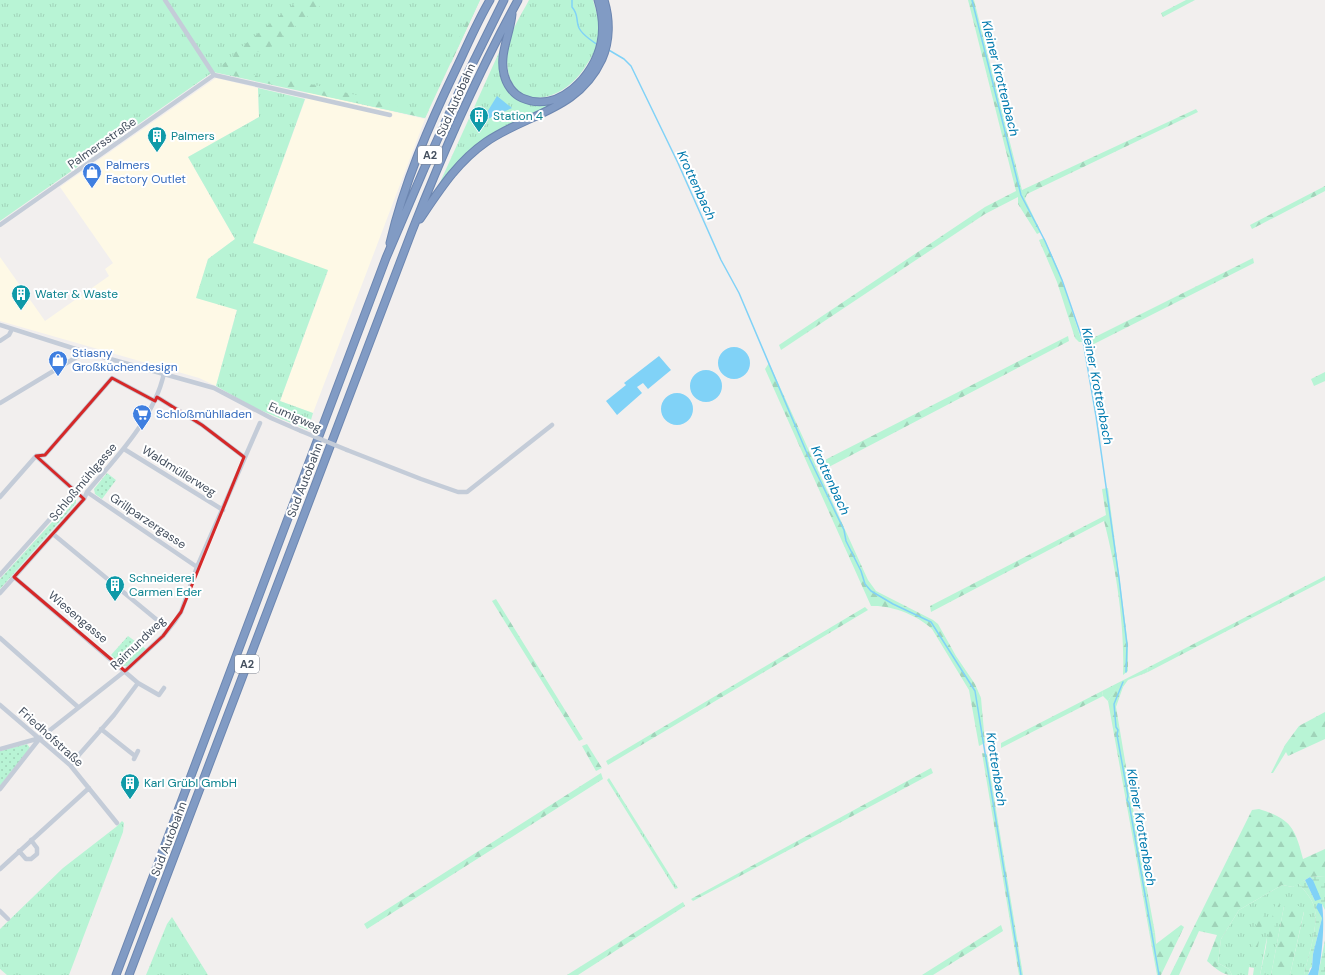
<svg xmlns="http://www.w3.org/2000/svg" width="1325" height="975" font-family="'DM Sans',sans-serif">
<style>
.commercial{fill:#fef9e6}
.grass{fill:url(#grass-tufts)}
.forest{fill:url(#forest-firs)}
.wetland{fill:url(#wetland-marsh)}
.park{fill:url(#park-dots)}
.water{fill:#80d2f7}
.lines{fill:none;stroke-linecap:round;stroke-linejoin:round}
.stream{stroke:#80d2f7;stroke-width:1.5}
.highway-casing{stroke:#6c86b0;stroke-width:9}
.minor{stroke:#c4ccd8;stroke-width:4.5}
.highway{stroke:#819bc4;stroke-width:7}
.minor-bridge{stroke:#c4ccd8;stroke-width:4.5}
.marked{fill:none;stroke:#d62828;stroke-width:3;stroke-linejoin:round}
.labels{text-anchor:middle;stroke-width:4;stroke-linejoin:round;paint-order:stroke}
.shield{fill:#fff;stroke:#7d848f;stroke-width:1}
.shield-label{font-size:11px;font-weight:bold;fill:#45505f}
.street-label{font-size:12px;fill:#45505f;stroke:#fff}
.culture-label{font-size:12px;fill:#0d838f;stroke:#fff;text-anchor:start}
.shop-label{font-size:12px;fill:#366cbe;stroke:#fff;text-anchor:start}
.water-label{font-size:13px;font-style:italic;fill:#017aae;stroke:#fff}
</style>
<defs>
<pattern id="grass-tufts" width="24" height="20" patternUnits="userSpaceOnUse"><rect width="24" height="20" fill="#b8f4d5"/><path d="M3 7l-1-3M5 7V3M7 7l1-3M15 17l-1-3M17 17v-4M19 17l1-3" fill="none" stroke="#a0d3b9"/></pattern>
<pattern id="forest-firs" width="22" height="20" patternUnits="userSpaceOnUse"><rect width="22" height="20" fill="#b8f4d5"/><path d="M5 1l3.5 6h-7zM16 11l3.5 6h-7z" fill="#a0d3b9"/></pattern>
<pattern id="wetland-marsh" width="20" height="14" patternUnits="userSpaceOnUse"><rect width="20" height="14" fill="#b8f4d5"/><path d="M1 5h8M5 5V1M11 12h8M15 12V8" fill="none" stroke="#a0d3b9"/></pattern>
<pattern id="park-dots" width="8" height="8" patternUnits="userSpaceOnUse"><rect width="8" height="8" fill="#b8f4d5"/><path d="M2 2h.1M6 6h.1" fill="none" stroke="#a0d3b9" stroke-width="1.8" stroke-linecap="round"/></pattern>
</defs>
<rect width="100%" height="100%" fill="#f2efee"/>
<path class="commercial" d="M 216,78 L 258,88 L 259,117 L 188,157 L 235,239 L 208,259 L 197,298 L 237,309 L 216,386 L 199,378 L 0,321 L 0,257 L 45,321 L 109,276 L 105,269 L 113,263 L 60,187 Z
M 308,92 L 425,119 L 313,413 L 280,401 L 328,271 L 253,243 Z"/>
<path class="grass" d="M 0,0 L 480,0 L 425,118 L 213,72 L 0,221 Z
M 529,0 L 593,0 C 596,11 601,25 599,36 C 598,47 593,55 587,64 C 559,111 499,112 508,47 C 511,30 521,15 529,0 Z
M 501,48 C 500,58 498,69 503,79 C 510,90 528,105 541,105 C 550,106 560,100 568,97 L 563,101 L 502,129 L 437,189 Z
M 258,88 L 305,99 L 253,243 L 328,270 L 280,401 L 313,413 L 308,430 L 253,407 L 216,386 L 237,310 L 196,298 L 208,259 L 235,239 L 188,157 L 259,117 Z
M 1147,668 L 1148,672 L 1128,680 L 1123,687 L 1119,684 L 1108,701 L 1103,696 L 1102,691 Z
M 609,778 L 678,888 L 675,889 L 607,780 Z
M 122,821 L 124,823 L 123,832 L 69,975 L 7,975 L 0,969 L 0,929 L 63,868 L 116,827 Z
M 1137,862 L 1142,862 L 1155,933 L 1149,931 Z
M 1298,883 C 1305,891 1313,899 1315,910 C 1318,928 1308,957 1304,975 L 1290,975 L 1304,912 L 1284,906 L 1271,975 L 1264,975 L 1267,937 L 1260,975 L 1253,975 L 1254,968 L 1249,967 L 1248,975 L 1232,975 L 1229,969 L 1218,963 L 1221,939 L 1239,910 L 1282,885 L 1293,887 Z
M 172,917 L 208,975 L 146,975 L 167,924 Z"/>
<path class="forest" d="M 299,0 L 327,0 L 264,52 L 257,52 L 243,64 L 234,61 L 227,68 L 246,71 L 265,80 L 268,76 L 273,75 L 393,104 L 401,109 L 429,110 L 425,118 L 226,74 L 222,65 L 234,55 L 233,54 Z
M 474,0 L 480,0 L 451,63 L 448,61 L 468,17 Z
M 968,0 L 974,0 L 976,8 L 1022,190 L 1196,109 L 1198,112 L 1027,194 L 1025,199 L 1041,232 L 1037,234 L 1018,204 L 1018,197 L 985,214 L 781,350 L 779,345 L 985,207 L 1016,191 Z
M 1186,0 L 1195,0 L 1163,17 L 1161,13 Z
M 1325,186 L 1325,191 L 1252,229 L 1250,225 Z
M 1044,238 L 1059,271 L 1082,342 L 1079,342 L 1075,338 L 1057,282 L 1039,240 Z
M 1253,258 L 1254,263 L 1090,346 L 1089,340 Z
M 1068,336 L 1069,341 L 825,469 L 821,462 Z
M 769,363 L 868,580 L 876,591 L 933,620 L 938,624 L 956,656 L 975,684 L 981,698 L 985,743 L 979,746 L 969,690 L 932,629 C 917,615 892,605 871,606 L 765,369 Z
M 1325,372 L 1325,381 L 1314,386 L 1311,379 Z
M 1108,488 L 1128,645 L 1128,671 L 1123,675 C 1125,627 1116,567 1104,521 L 931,612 L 930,606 L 1106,515 L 1102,489 Z
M 1325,576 L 1325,580 L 1148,672 L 1147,668 Z
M 496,599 L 583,739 L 579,741 L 492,601 Z
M 865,607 L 868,610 L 608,765 L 606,761 Z
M 1119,683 L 1123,687 L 1116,707 L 1142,862 L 1137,862 L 1108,701 Z
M 1102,691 L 1103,696 L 1001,748 L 1001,743 Z
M 1325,712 L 1325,739 L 1288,756 L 1286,752 L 1273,773 L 1271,773 L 1285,745 L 1299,726 Z
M 587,744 L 602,768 L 596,771 L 582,746 Z
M 982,753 L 987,754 L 1023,975 L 1019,975 Z
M 931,768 L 933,773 L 693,901 L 691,899 Z
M 601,773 L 603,779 L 367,929 L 364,924 Z
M 1259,809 C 1291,819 1295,828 1303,859 L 1325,849 L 1325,876 L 1310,877 L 1293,887 L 1282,885 L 1239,910 L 1221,939 L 1218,963 L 1229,969 L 1232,975 C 1222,975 1214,967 1207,961 L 1217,935 L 1199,931 L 1179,975 L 1170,975 L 1252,810 Z
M 1276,900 L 1280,902 L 1264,975 L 1260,975 Z
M 683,902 L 685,906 L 578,975 L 567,975 Z
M 1287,903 L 1299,906 L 1304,911 L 1290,975 L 1271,975 L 1284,906 Z
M 1265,907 L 1256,958 L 1253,956 L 1252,942 L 1259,910 Z
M 1001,925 L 1003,931 L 933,975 L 922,975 Z
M 1181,925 L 1184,927 L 1161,975 L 1157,975 L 1149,931 L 1155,933 L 1156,944 Z"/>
<path class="wetland" d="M 1325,876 L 1325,910 L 1322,904 L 1322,918 L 1313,954 L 1312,967 L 1310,968 L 1308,975 L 1304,975 C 1308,957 1318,928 1315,910 C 1313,899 1305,891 1298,883 L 1305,880 L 1315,901 L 1313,880 L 1310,877 Z
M 1325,926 L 1325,975 L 1318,975 L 1325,940 Z"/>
<path class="park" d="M 107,473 L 116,480 L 102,499 L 95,494 L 94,489 Z
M 74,498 L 76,500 L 76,503 L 0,589 L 0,579 Z
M 128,636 L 146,649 L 128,666 L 123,666 L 111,655 Z
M 27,744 L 30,748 L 0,786 L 0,751 Z"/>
<path class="water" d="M 497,96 L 512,108 L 481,122 Z
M718 363a16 16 0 1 1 32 0a16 16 0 1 1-32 0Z
M 659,356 L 671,370 L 648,389 L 643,383 L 637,387 L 642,393 L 617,415 L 606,401 L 626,385 L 624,383 Z
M690 386a16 16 0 1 1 32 0a16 16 0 1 1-32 0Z
M661 409a16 16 0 1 1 32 0a16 16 0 1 1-32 0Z
M 1310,877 L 1313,880 L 1321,899 L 1315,901 L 1305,880 Z
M 1318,903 L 1322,904 C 1325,925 1322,954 1318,975 L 1308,975 L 1312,967 L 1313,954 L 1322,918 L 1316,907 Z"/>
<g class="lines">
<path class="stream" d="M 572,0 L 572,7 C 578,14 576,17 578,25 C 579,33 592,41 598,45
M 972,0 L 1021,195 L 1045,241 L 1062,280 L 1083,341 L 1096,416 L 1119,578 L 1127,645 L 1126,672
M 607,49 L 624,59 L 631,66 L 678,163 L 721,260 L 739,293 L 806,451 L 844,530 L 846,541 L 861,571 L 865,584 L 871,591 L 893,604 L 931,622 L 975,691 L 1021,975
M 1123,682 L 1114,704 L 1116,727 L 1118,730 L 1117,735 L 1128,796 L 1127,800 L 1129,803 L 1159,975"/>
<defs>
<path id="highway" d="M 512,14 C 510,35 499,53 504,74 C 506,84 513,94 522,98 C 558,114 594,77 601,43 C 604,29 602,13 598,0
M 420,219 C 439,191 457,162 486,142 C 528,113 578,111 602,59 C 610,41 610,19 604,0
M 390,243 C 404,183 429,125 456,69 C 467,46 477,22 490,0
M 116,975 L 386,258 L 424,169 L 464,81 L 504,0
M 129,975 L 412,231 C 443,152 477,75 518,0"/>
</defs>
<use href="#highway" class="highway-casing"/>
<path class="minor" d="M 165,0 L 214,75 L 390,115
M 0,225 L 214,75
M 0,325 L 85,352 L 214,388 L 271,418 L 301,431
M 0,341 L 9,335 L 12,329
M 157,397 L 202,425 L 244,457
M 0,403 L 85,352
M 124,449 L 223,510
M 347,450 L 421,479 L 458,492 L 467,492 L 552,425
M 36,456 L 84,499
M 87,492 L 197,567
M 0,497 L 36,456 L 45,455 L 112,378 L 155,401
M 53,534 L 168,629
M 0,575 L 75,491
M 14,577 L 138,683 L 159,695 L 164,688
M 0,593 L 84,499 L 87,492 C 116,458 155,417 164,373
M 0,638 L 78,707
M 0,705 L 70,765 L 117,823
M 101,729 L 135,756
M 0,749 L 40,738
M 134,759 L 138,751
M 70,765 L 114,715 L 138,683
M 0,789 L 40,738 L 125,671 L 163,636 L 175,621 L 181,612 L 197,567 L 260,423
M 19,851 L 26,859 L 31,859 L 37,854 L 37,848 L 31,840
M 0,869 L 89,788
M 0,911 L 8,919"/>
<use href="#highway" class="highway"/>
<path class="minor-bridge" d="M 301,431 L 347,450"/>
</g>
<path class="marked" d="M 112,378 L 155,401 L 157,397 L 202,425 L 244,457 L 181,612 L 163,636 L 125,671 L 14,577 L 84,499 L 36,456 L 45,455 Z"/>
<defs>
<symbol id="building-pin" viewBox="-11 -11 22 30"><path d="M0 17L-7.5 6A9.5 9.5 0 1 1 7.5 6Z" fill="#0f9aa8" stroke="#fff"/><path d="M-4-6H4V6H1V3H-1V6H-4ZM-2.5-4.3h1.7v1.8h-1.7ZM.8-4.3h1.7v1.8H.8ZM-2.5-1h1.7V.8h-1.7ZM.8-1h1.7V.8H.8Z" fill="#fff"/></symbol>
<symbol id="shop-pin" viewBox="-11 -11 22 30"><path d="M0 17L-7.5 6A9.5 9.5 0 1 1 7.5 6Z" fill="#3f7fe0" stroke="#fff"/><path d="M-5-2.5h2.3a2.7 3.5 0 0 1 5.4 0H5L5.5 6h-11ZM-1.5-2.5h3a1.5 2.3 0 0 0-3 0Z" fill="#fff"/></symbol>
<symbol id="supermarket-pin" viewBox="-11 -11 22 30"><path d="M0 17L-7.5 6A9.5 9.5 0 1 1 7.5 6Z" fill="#3f7fe0" stroke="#fff"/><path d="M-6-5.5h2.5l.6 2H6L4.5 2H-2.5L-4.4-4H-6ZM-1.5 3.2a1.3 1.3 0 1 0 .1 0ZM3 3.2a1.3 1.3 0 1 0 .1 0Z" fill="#fff"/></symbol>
</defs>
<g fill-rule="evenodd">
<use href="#building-pin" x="468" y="105" width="22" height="30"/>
<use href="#building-pin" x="146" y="125" width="22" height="30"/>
<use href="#shop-pin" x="81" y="161" width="22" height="30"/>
<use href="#building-pin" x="10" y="283" width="22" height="30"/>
<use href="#shop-pin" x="47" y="349" width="22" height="30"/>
<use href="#supermarket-pin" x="131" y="403" width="22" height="30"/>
<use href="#building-pin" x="104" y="574" width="22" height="30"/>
<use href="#building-pin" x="119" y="772" width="22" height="30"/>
</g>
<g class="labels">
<g class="shield">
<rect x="418" y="146" width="24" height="18" rx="3"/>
<rect x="235" y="655" width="24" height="18" rx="3"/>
</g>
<g class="shield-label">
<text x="430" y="159">A2</text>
<text x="247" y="668">A2</text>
</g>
<g class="street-label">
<text transform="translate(456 100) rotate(-66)" y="4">Süd Autobahn</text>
<text transform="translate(102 143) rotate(-35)" y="4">Palmersstraße</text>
<text transform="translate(295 417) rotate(24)" y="4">Eumigweg</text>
<text transform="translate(179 471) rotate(32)" y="4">Waldmüllerweg</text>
<text transform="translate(305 480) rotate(-69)" y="4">Süd Autobahn</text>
<text transform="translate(83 482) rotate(-50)" y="4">Schloßmühlgasse</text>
<text transform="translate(148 521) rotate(34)" y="4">Grillparzergasse</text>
<text transform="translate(78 617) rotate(40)" y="4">Wiesengasse</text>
<text transform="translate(138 643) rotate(-44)" y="4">Raimundweg</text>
<text transform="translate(51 737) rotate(42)" y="4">Friedhofstraße</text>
<text transform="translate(169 839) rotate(-69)" y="4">Süd Autobahn</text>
</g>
<g class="culture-label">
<text x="493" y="120">Station 4</text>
<text x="171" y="140">Palmers</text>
<text x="35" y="298">Water &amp; Waste</text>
<text x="129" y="582">Schneiderei<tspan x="129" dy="14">Carmen Eder</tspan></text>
<text x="144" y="787">Karl Grübl GmbH</text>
</g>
<g class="shop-label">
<text x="106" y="169">Palmers<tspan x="106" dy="14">Factory Outlet</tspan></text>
<text x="72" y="357">Stiasny<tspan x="72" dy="14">Großküchendesign</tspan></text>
<text x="156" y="418">Schloßmühlladen</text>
</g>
<g class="water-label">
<text transform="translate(1001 78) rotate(76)" y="5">Kleiner Krottenbach</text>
<text transform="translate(697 185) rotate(65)" y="5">Krottenbach</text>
<text transform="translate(1098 386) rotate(79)" y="5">Kleiner Krottenbach</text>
<text transform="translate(831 480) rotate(65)" y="5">Krottenbach</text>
<text transform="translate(997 769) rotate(81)" y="5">Krottenbach</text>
<text transform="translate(1142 827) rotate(80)" y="5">Kleiner Krottenbach</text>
</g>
</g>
</svg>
